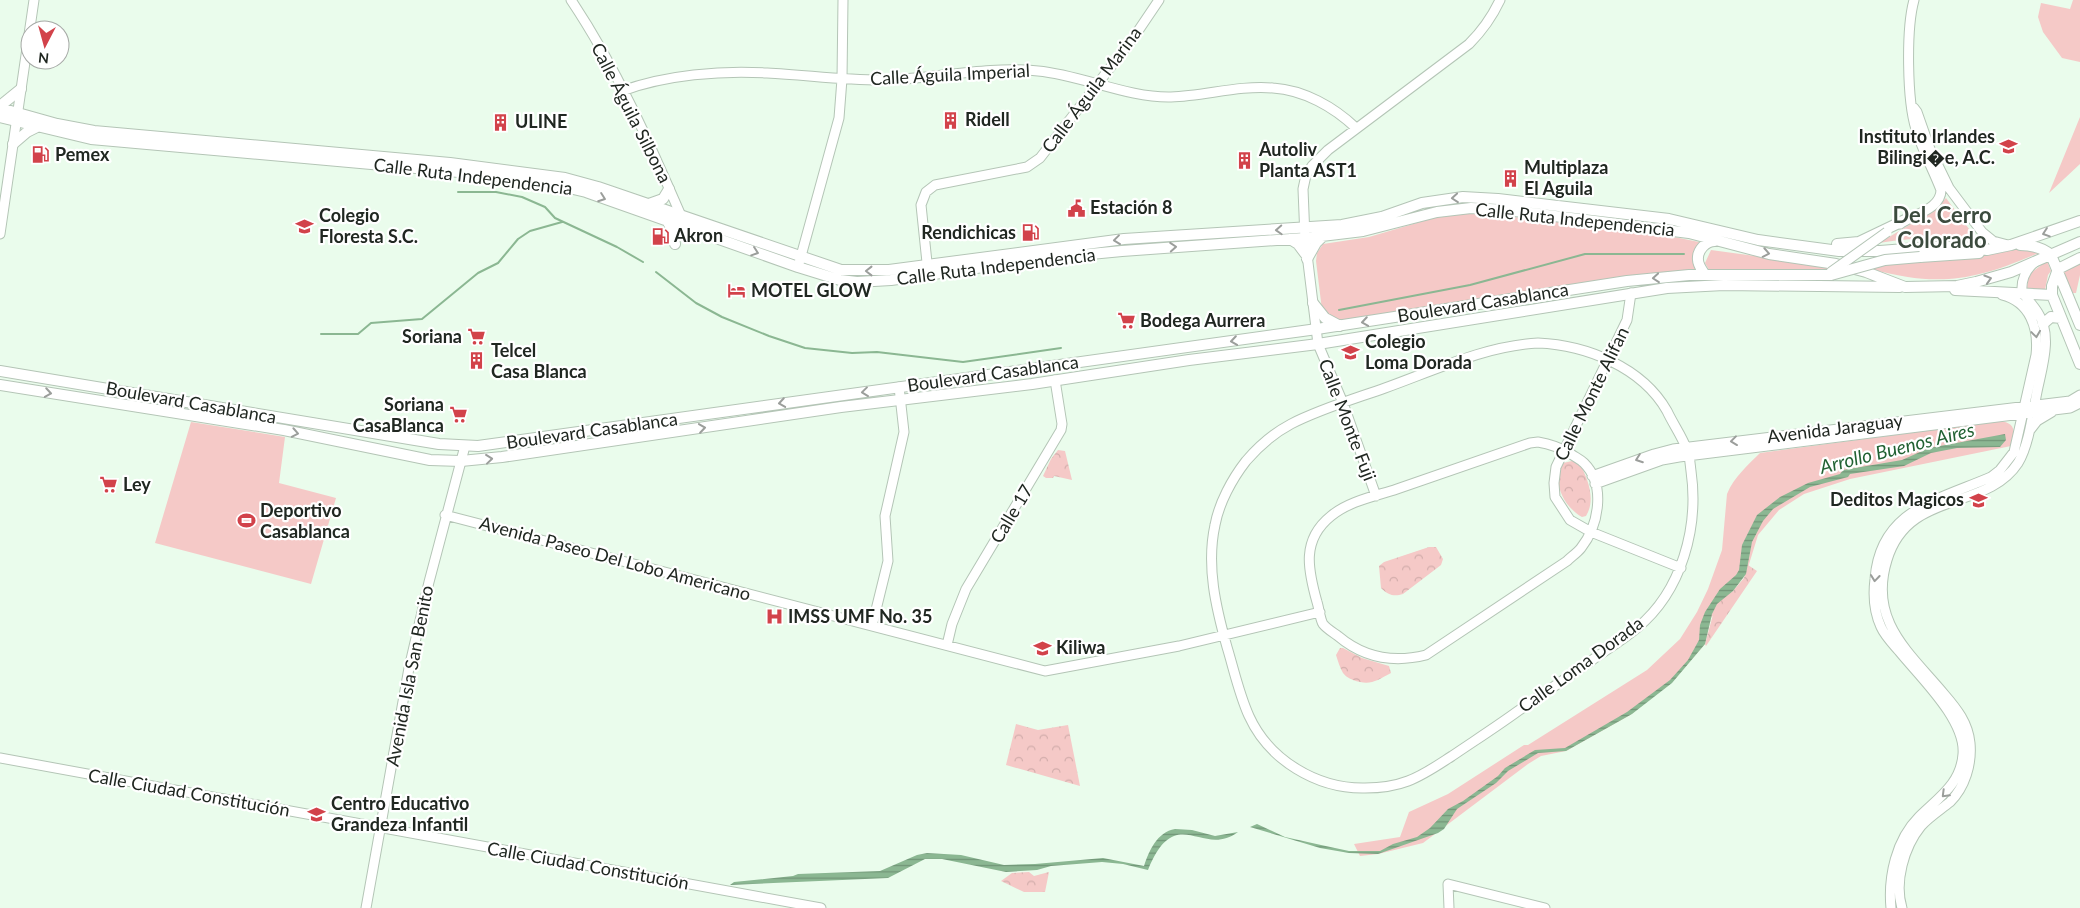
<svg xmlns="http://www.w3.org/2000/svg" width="2080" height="908" font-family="Lato,sans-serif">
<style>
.green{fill:#f5c9c7}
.park{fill:url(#park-crowns)}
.water{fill:url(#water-rules)}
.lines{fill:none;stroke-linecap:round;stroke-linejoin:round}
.stream{stroke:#8bb792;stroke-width:2}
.secondary-casing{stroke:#b4c5b6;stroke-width:11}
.primary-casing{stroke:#b4c5b6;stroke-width:12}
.secondary{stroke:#fff;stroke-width:9}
.primary{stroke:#fff;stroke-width:10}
.secondary-bridge-casing{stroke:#b4c5b6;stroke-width:11;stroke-linecap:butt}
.primary-bridge-casing{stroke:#b4c5b6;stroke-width:12;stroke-linecap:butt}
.secondary-bridge{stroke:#fff;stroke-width:9}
.primary-bridge{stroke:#fff;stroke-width:10}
.oneway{stroke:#9b9e9b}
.labels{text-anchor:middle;stroke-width:4.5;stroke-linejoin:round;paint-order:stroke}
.street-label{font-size:18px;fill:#202721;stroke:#fff}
.poi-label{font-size:18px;font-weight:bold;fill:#202721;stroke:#fff;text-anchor:start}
.water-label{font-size:19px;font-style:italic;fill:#216132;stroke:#fff}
.district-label{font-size:22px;font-weight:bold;fill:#3c4b3e;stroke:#fff}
</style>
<defs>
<pattern id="park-crowns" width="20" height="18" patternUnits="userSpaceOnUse" patternTransform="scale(1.25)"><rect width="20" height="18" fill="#f5c9c7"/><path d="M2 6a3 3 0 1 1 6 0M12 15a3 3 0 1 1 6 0" fill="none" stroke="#d2adab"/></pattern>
<pattern id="water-rules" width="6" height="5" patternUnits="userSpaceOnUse" patternTransform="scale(1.25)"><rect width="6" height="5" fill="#8bb792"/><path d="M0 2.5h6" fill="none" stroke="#719577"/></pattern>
</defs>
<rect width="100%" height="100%" fill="#eafcec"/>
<path class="green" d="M 2073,0 L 2080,0 L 2080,62 L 2062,58 L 2043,32 L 2038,17 L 2041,3 L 2070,9 Z
M 2080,117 L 2080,164 L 2049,193 Z
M 1946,198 L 1978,241 C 1944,236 1913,238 1879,243 L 1936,209 Z
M 1460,213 L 1525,218 L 1669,236 L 1704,243 L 1698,273 L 1341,322 L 1322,310 L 1316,261 L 1317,253 L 1323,244 L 1369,237 L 1437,217 Z
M 2021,248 L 2041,252 C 1976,280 1940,288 1871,269 C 1920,256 1971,261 2021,248 Z
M 1711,250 L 1836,267 L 1821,270 L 1709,270 L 1705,263 Z
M 2047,261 L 2051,271 L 2048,275 L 2045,290 L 2027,289 L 2028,275 Z
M 2080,261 L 2080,275 L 2076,293 L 2071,293 L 2064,273 L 2065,270 Z
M 1999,421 C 2016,422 2016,433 2011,446 L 1850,479 L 1804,494 L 1779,510 L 1758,535 L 1746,574 L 1711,618 L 1705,644 L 1674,680 L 1630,715 L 1566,751 L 1541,756 L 1528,764 L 1423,843 L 1378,854 L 1360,856 L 1354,844 L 1400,837 L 1409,812 L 1448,794 L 1524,745 L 1528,745 L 1647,670 L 1680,639 L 1697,612 L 1708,589 L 1722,550 L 1727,494 C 1734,477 1748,465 1760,453 Z
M 191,422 L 285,437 L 279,483 L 336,498 L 311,584 L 155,543 Z"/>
<path class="park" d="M 1058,450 L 1065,451 L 1072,480 L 1054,476 L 1053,478 L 1046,478 L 1043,476 L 1051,459 Z
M 1572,461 L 1580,464 C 1588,479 1596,500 1586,516 L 1582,517 C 1564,507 1551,482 1563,463 Z
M 1429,547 L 1436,547 L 1443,559 L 1441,565 L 1403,594 C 1394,597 1388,595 1381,588 L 1379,566 L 1384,562 Z
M 1748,565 L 1757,571 L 1706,646 L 1705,644 L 1714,611 L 1723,598 L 1733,591 L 1744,578 Z
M 1340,648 L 1343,648 L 1362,658 L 1389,666 L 1391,673 C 1376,681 1370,686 1353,680 C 1349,678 1346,677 1343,673 C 1340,668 1338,661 1336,655 Z
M 1016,724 L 1038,730 L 1068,725 L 1080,786 L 1006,765 Z
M 1029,872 L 1034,876 L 1049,872 L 1045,892 L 1024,892 L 1001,881 L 1012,873 Z"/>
<path class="water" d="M 2005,434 L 2006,440 L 2000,447 L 1957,448 L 1931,453 L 1904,466 L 1850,474 L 1848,477 L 1810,487 L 1773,509 L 1763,521 L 1752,542 L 1746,574 L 1733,591 L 1717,604 L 1712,614 L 1705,644 L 1672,683 L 1632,714 L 1566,751 L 1538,753 L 1508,771 L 1496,783 L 1457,809 L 1444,829 L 1438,833 L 1378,854 L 1349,853 L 1320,848 L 1250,827 L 1257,824 L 1285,837 L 1321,845 L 1349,851 L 1380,851 L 1393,844 L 1417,837 L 1430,828 L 1448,809 L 1463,801 L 1498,776 L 1505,768 L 1535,750 L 1565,748 L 1627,712 L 1670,680 L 1688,660 L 1699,640 L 1700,625 L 1705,612 L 1720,589 L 1736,575 L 1739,570 L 1742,545 L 1757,515 L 1780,497 L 1808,483 L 1840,474 L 1843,470 L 1902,460 L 1929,448 Z
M 1175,829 L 1192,830 L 1215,836 L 1238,832 C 1202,859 1176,801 1148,870 L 1123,864 L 1102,862 L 1051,866 L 1037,870 L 1006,872 L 942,859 L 925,859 L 888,878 L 730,885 L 734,882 L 793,876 L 798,874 L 880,871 L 917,855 L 927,853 L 961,855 L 1004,865 L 1035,864 L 1103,858 L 1144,866 C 1149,851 1157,832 1175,829 Z"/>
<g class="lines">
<path class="stream" d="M 458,192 L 496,192 L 522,197 L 545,207 L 555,218 L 617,247 L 643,262
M 656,272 L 696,303 L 722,317 L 769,336 L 805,348 L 852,353 L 877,352 L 963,362 L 1061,348
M 1339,310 L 1470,285 L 1585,254 L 1684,254
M 321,334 L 358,334 L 371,323 L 422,319 L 478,273 L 498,263 L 518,239 L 530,231 L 562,222"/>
<defs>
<path id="secondary" d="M 571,0 C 616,67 650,144 682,218
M 622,91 C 665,75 722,70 767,73 C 808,75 848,81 888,80 C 938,78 988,66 1038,71 C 1082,75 1127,98 1171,97 C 1205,96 1239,85 1273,88 C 1304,90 1334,107 1356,128
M 1914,108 L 1917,112 L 1930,149 L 1949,188 L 1982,232 L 1993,241 L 2008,245
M 1900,224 C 1914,214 1941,209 1941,190 C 1933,169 1922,150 1916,129 C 1907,101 1906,29 1914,0
M 0,234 L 34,0
M 798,267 L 839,118 L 842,79 L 843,0
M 928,272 L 921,205 L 926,192 L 935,185 L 1027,167 L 1040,158 L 1134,37 L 1159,0
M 1631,293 L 1627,320 L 1556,467 L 1554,483 L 1555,497 L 1570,520 L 1591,532 L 1681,568
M 1538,343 C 1586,345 1642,367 1667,411 C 1673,424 1682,436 1687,450 C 1690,456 1690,464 1691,471 C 1699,527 1682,591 1637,628 C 1624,639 1609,648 1595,658 C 1570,676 1544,693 1518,711 C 1496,727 1474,741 1452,756 C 1438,765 1424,775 1408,781 C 1395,786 1380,788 1365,788 C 1317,789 1269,760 1249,716 C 1239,694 1234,670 1227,647 C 1216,608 1206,566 1215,525 C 1219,503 1232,479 1246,461 C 1258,447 1274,433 1291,424 C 1320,409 1354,399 1385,388 C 1435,370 1485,346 1538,343 Z
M 2030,430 L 2037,421 L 2052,412
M 1538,442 C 1550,444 1561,448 1571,454 C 1575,457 1580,459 1584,463 C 1606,485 1599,525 1581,548 C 1577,553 1571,557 1567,561 L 1426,655 C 1394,663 1364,658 1338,636 C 1334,633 1327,629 1323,624 C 1320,619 1319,608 1317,602 C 1308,570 1301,540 1331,516 C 1349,501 1376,496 1397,489 C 1442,473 1486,458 1530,443 Z
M 1592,476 L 1654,454 L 1673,449 L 2070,401 L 2080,395
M 1595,484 L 1662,460 L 1679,457 L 2070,408 L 2080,403
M 1376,496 L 1343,403 L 1318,344 L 1305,238 L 1303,189 L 1306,175 L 1312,166 L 1328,150 L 1469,44 C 1483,30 1492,17 1500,0
M 445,515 L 1045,671 L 1179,646 L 1320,612
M 872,626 L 888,561 L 885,516 L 904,432 L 899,387
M 947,645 L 952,624 L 966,589 L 1061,430 L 1062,424 L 1055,380
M 0,758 L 821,908
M 366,908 L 409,668 L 429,582 L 465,446
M 1449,908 L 1448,884 L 1545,908
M 1891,908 C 1888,877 1896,840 1919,817 C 1938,798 1961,784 1963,754 C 1966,720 1920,677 1899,651 C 1893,644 1885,636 1881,627 C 1874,612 1873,595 1875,579 C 1880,510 1938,500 1991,477 L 2000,470 L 2014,452 L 2036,355 C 2039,328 2030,302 2002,295
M 1902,908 C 1894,882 1904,847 1921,826 C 1929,817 1940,810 1950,802 C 1965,787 1972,764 1970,743 C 1968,723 1957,709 1944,694 C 1909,652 1868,621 1887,560 C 1908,489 1986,512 2018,463 C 2030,443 2033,409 2038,387 C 2043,364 2052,334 2038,313 C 2034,306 2027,299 2022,292 C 2021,280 2026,269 2035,262"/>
<path id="primary" d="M 0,106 L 21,89
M 0,108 L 57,124 L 94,131 L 450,163 L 565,178 L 598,187 L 841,270 L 889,270 L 1124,239 L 1342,225 L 1382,217 L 1422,203 L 1463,197 L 1498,199 L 1669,219 L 1758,240 L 1839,251 L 1880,251 L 1930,247 L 1962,247 L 1987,250 L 2011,245 L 2080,221
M 0,117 L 91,139 L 449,171 L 539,181 L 586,192 L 798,267 L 840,280 L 857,282 L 891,280 L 1049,258 L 1122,251 L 1305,238 L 1363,231 L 1437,212 L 1471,208 L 1507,210 L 1689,233 L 1769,254 L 1836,264 L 1866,272 L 1905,287 L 1957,286 L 1976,282 L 2011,272 L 2080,242
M 13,144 L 27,132 L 37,127
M 649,204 L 663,199 L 669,189
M 667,221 L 672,228 L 675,244
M 1290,239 L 1298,244 L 1307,256
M 1837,244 L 1859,242 L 1905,220
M 2020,245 C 2032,245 2042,247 2051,255 L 2080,325
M 1920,257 L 1979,253
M 2080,258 L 2058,269 L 2052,286 L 2052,295 L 2080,364
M 1307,259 L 1316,243 L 1323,236
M 1705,275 C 1702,270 1698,265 1698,260 C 1697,250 1706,241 1715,241
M 1955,290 L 2052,295
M 1313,303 L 1325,318 L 1340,326
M 2043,324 L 2051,317 L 2061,318
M 0,371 L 439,444 L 478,446 L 1317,329 L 1627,281 L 1689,275 L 1831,275
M 0,385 L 284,430 L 430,460 L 461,461 L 502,457 L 841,407 L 1032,384 L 1189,360 L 1318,344 L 1667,288 L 1724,285 L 1900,287"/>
</defs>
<use href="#secondary" class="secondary-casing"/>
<use href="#primary" class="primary-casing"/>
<use href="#secondary" class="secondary"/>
<use href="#primary" class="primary"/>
<defs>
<path id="secondary-bridge" d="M 1831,272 L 1887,232"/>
<path id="primary-bridge" d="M 1831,275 L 1885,260 L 1920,257"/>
</defs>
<use href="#secondary-bridge" class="secondary-bridge-casing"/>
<use href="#primary-bridge" class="primary-bridge-casing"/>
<use href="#secondary-bridge" class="secondary-bridge"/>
<use href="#primary-bridge" class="primary-bridge"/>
</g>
<defs><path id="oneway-chevron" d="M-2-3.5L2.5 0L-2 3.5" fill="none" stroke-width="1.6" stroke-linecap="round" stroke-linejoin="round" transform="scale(1.25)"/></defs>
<g class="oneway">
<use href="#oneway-chevron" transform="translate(602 198) rotate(20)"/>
<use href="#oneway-chevron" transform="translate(1455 198) rotate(175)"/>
<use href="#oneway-chevron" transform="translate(1279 230) rotate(177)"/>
<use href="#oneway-chevron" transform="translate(2046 233) rotate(161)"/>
<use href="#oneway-chevron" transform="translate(1117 240) rotate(173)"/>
<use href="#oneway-chevron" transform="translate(1173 247) rotate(-4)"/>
<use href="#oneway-chevron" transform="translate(755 252) rotate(19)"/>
<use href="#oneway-chevron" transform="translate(1766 253) rotate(11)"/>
<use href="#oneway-chevron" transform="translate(869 271) rotate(-180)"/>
<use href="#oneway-chevron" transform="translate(1656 278) rotate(175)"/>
<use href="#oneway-chevron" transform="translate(1988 279) rotate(-17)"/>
<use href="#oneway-chevron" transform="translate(1365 322) rotate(171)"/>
<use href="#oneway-chevron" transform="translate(2036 334) rotate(82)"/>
<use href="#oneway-chevron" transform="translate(1234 341) rotate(172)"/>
<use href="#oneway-chevron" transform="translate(865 392) rotate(173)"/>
<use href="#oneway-chevron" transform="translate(48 393) rotate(9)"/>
<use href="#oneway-chevron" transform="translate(782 403) rotate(171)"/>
<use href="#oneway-chevron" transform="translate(702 428) rotate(-8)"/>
<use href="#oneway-chevron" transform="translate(295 433) rotate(11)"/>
<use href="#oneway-chevron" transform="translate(1734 441) rotate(173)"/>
<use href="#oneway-chevron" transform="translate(489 459) rotate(-6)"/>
<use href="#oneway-chevron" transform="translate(1639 459) rotate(160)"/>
<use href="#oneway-chevron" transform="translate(1875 578) rotate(96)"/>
<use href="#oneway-chevron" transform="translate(1945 794) rotate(135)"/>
</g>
<defs>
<symbol id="building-bare" viewBox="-9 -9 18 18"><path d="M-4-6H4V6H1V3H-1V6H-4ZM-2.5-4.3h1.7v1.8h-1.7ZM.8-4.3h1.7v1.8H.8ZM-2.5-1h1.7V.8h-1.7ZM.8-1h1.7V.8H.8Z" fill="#d2424a" stroke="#fff" stroke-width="2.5" paint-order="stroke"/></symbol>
<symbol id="school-bare" viewBox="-9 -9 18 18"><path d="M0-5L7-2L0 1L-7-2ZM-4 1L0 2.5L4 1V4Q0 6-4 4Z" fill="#d2424a" stroke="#fff" stroke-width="2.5" paint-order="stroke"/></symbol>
<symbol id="fuel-bare" viewBox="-9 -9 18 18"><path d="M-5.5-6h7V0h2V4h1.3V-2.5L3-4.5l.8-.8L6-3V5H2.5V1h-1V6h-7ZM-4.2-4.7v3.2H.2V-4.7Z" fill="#d2424a" stroke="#fff" stroke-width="2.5" paint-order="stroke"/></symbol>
<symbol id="civic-bare" viewBox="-9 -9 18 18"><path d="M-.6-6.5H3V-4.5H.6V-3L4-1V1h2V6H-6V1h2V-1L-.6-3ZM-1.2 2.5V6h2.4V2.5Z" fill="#d2424a" stroke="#fff" stroke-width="2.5" paint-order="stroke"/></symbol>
<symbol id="hotel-bare" viewBox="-9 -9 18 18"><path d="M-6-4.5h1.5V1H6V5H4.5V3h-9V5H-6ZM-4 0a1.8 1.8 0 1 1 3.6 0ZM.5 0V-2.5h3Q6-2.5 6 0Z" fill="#d2424a" stroke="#fff" stroke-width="2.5" paint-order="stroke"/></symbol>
<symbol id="supermarket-bare" viewBox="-9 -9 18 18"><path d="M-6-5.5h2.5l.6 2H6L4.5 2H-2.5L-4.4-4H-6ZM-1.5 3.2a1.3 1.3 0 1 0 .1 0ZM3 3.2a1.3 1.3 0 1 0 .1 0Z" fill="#d2424a" stroke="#fff" stroke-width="2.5" paint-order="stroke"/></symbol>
<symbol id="stadium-bare" viewBox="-9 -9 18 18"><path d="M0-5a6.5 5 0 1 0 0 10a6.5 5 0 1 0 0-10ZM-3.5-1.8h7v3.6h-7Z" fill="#d2424a" stroke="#fff" stroke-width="2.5" paint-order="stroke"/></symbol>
<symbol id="hospital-bare" viewBox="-9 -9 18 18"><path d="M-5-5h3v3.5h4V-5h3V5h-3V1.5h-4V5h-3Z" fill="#d2424a" stroke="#fff" stroke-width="2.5" paint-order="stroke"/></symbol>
</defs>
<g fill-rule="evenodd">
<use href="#building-bare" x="938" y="108" width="25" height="25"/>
<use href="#building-bare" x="488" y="110" width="25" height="25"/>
<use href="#school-bare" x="1996" y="134" width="25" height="25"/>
<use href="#fuel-bare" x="28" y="142" width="25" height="25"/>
<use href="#building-bare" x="1232" y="148" width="25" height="25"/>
<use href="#building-bare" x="1498" y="166" width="25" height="25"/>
<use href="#civic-bare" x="1064" y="196" width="25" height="25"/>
<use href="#school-bare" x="292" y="214" width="25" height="25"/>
<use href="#fuel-bare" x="1018" y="220" width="25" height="25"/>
<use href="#fuel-bare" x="648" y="224" width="25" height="25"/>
<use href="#hotel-bare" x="724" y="278" width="25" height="25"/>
<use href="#supermarket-bare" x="1114" y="308" width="25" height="25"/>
<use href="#supermarket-bare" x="464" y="324" width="25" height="25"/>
<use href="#school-bare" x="1338" y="340" width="25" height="25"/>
<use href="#building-bare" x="464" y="348" width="25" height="25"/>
<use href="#supermarket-bare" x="446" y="402" width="25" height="25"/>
<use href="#supermarket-bare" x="96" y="472" width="25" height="25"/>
<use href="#school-bare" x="1966" y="488" width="25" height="25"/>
<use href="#stadium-bare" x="234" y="508" width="25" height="25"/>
<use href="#hospital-bare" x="762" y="604" width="25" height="25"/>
<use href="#school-bare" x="1030" y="636" width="25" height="25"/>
<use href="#school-bare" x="304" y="802" width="25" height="25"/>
</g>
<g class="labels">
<g class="street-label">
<text transform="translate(950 75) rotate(-3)" y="6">Calle Águila Imperial</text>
<text transform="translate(1092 90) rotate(-53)" y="6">Calle Águila Marina</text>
<text transform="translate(631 113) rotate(63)" y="6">Calle Águila Silbona</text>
<text transform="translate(473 177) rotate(7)" y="6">Calle Ruta Independencia</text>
<text transform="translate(1575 220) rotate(6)" y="6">Calle Ruta Independencia</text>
<text transform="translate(996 267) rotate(-7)" y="6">Calle Ruta Independencia</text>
<text transform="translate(1483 303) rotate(-9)" y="6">Boulevard Casablanca</text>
<text transform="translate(993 374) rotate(-8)" y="6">Boulevard Casablanca</text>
<text transform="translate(1592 394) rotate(-64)" y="6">Calle Monte Alifan</text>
<text transform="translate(191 403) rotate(10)" y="6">Boulevard Casablanca</text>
<text transform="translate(1347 420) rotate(69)" y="6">Calle Monte Fuji</text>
<text transform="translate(1835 429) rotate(-7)" y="6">Avenida Jaraguay</text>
<text transform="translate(592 431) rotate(-8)" y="6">Boulevard Casablanca</text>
<text transform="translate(1012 514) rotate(-59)" y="6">Calle 17</text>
<text transform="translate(615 559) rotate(15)" y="6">Avenida Paseo Del Lobo Americano</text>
<text transform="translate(1581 665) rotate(-36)" y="6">Calle Loma Dorada</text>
<text transform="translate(410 676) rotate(-79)" y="6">Avenida Isla San Benito</text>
<text transform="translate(189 793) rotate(10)" y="6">Calle Ciudad Constitución</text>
<text transform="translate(588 866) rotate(10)" y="6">Calle Ciudad Constitución</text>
</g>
<g class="poi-label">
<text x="965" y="126">Ridell</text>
<text x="515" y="128">ULINE</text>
<text x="1995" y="143" text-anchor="end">Instituto Irlandes<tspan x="1995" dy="21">Bilingi�e, A.C.</tspan></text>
<text x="1259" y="156">Autoliv<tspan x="1259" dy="21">Planta AST1</tspan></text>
<text x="55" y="161">Pemex</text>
<text x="1524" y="174">Multiplaza<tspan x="1524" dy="21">El Aguila</tspan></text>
<text x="1090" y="214">Estación 8</text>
<text x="319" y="222">Colegio<tspan x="319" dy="21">Floresta S.C.</tspan></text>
<text x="1016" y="239" text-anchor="end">Rendichicas</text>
<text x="674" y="242">Akron</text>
<text x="751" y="297">MOTEL GLOW</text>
<text x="1140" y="327">Bodega Aurrera</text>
<text x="462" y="343" text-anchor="end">Soriana</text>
<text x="1365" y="348">Colegio<tspan x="1365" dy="21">Loma Dorada</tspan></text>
<text x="491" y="357">Telcel<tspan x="491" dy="21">Casa Blanca</tspan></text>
<text x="444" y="411" text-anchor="end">Soriana<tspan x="444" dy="21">CasaBlanca</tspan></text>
<text x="123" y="491">Ley</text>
<text x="1964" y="506" text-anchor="end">Deditos Magicos</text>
<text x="260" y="517">Deportivo<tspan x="260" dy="21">Casablanca</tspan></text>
<text x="788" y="623">IMSS UMF No. 35</text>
<text x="1056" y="654">Kiliwa</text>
<text x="331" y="810">Centro Educativo<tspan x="331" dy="21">Grandeza Infantil</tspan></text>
</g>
<g class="water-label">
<text transform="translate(1897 448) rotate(-14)" y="7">Arrollo Buenos Aires</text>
</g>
<g class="district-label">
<text x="1942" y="223">Del. Cerro<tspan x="1942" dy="25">Colorado</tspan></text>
</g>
</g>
<g transform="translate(45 45) rotate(186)"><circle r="24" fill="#ffffff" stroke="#a6a9a6"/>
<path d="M0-4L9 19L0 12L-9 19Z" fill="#d2424a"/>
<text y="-8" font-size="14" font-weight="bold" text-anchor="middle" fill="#202721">N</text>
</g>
</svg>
